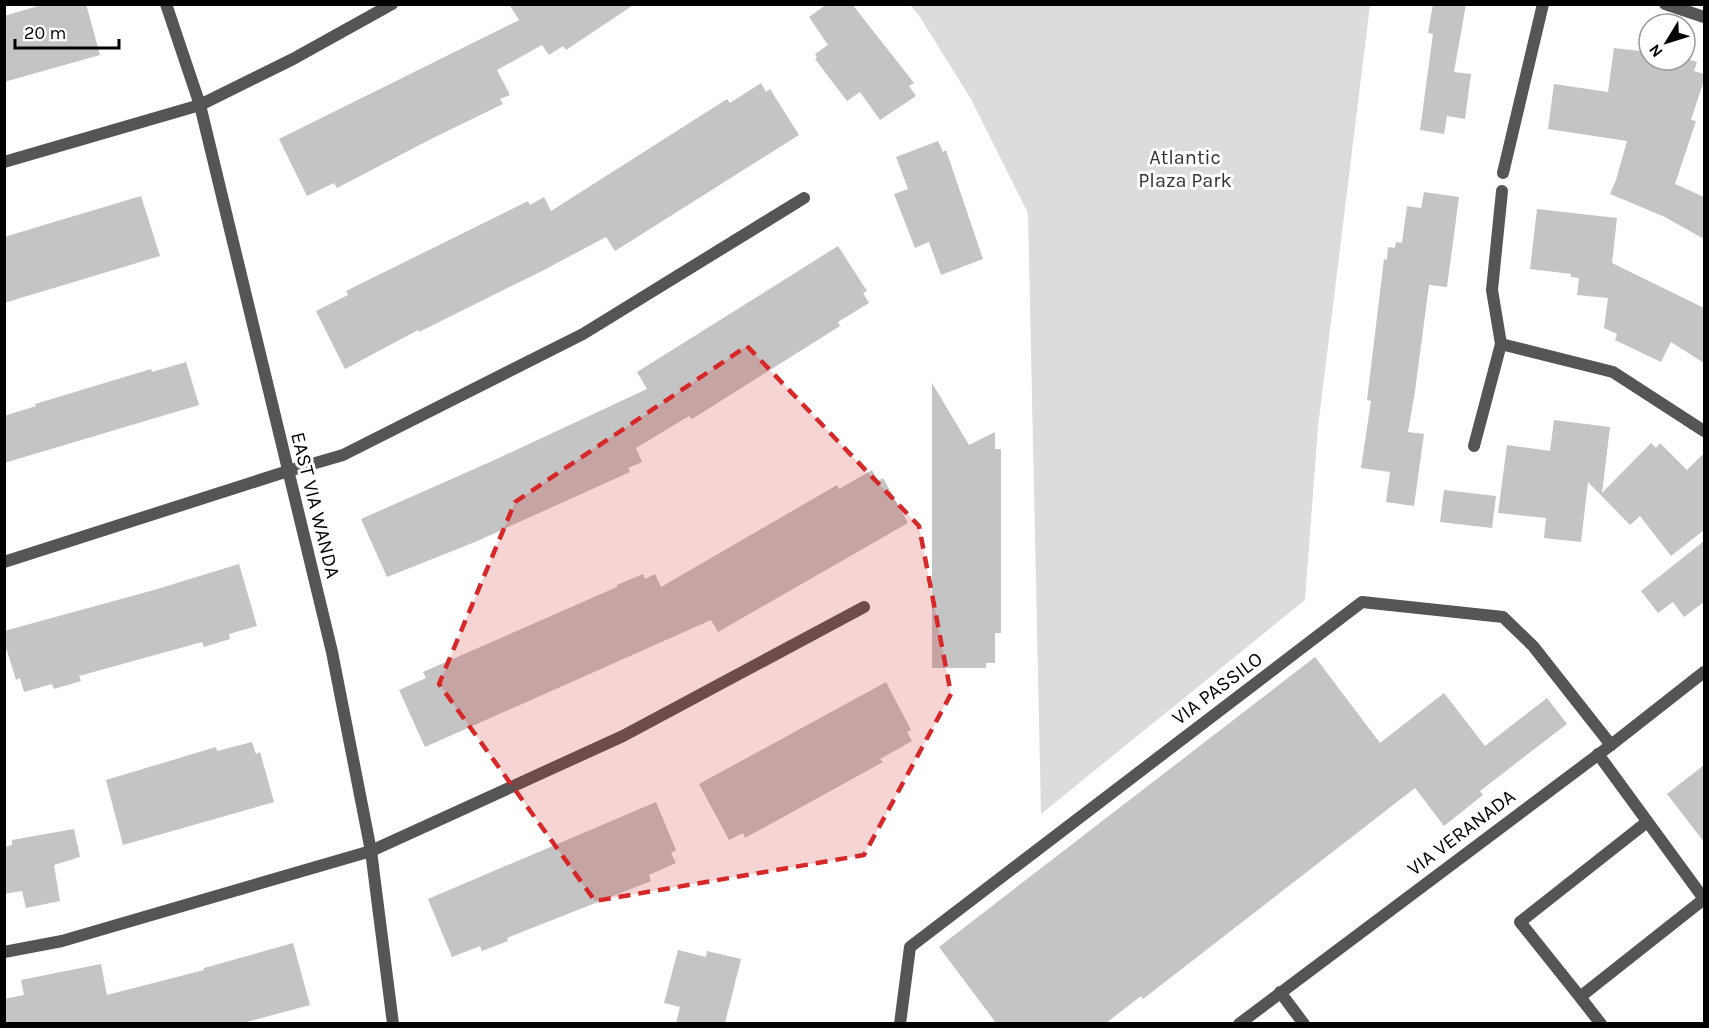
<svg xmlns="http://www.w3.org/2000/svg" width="1709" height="1028" font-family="Karla,sans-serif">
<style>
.green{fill:#dcdcdc}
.building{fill:#c4c4c4}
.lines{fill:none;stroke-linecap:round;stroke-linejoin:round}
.service{stroke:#555;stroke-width:12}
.minor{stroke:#555;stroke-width:12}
.marked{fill:#d62828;fill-opacity:0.2;stroke:#d62828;stroke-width:4.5;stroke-dasharray:12 8;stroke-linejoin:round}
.labels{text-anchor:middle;stroke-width:6;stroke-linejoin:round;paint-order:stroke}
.park-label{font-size:20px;fill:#333;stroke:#fff}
.street-label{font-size:20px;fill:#000;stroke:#fff}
</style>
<rect width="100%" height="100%" fill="#fff"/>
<path class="green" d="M 910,5 L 1370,5 L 1318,427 L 1305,600 L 1041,814 L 1028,213 L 971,99 L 918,14 Z"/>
<path class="building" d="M 45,4 L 86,4 L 100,55 L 4,82 L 4,16 Z
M 509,4 L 635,4 L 566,50 L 563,46 L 549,55 L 542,45 L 497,70 L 510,95 L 500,99 L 503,104 L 433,138 L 337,188 L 334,183 L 307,196 L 279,139 L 519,20 Z
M 827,4 L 852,4 L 914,83 L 909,86 L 916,96 L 880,120 L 860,92 L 847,101 L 815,59 L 817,58 L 815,54 L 828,45 L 809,17 Z
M 1433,4 L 1466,4 L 1454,72 L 1471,74 L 1465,119 L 1447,116 L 1444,134 L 1420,130 L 1433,34 L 1428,33 Z
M 1614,48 L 1649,52 L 1649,60 L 1685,60 L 1685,58 L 1697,62 L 1694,71 L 1704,74 L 1704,80 L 1691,120 L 1696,121 L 1675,184 L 1704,197 L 1704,239 L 1665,217 L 1610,194 L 1616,180 L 1627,141 L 1548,129 L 1554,84 L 1608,92 Z
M 761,83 L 766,92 L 770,89 L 799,135 L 615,251 L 606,237 L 542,271 L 419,332 L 418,330 L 345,369 L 316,311 L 348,295 L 346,291 L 528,201 L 530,205 L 544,197 L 551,211 L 727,99 L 730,103 Z
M 938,141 L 943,152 L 946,150 L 983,259 L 941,275 L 929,242 L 915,248 L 894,194 L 908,189 L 896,157 Z
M 1424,192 L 1459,197 L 1447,287 L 1429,285 L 1415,391 L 1408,432 L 1424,434 L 1414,506 L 1386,502 L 1390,472 L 1361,468 L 1371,401 L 1367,400 L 1384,259 L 1387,260 L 1388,247 L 1395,248 L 1396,242 L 1402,243 L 1407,206 L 1421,208 Z
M 141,196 L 160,256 L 4,303 L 4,237 Z
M 1537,209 L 1617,218 L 1612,263 L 1704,308 L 1704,363 L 1671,342 L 1661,362 L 1615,340 L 1617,334 L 1604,328 L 1608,298 L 1577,295 L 1579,278 L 1571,277 L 1571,274 L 1530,269 Z
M 838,246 L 867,291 L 863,293 L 869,303 L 838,322 L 840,326 L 692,419 L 689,416 L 636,448 L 642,462 L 628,468 L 630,472 L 475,542 L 387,577 L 361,519 L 490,462 L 647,389 L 637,372 Z
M 186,362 L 199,405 L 4,463 L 4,416 L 36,406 L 35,404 L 151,369 L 152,372 Z
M 932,383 L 969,445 L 995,432 L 995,449 L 1001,449 L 1001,633 L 995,633 L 995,663 L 986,663 L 986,668 L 932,668 Z
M 1554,420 L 1610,427 L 1602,493 L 1651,443 L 1656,448 L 1660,443 L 1687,470 L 1704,453 L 1704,530 L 1671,556 L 1640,516 L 1630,525 L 1588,482 L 1581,542 L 1544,538 L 1546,518 L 1498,513 L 1507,445 L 1550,451 Z
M 872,470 L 878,481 L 883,478 L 908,523 L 718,632 L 711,620 L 425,747 L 399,690 L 426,678 L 423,672 L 617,587 L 617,585 L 643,574 L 645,579 L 655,574 L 661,587 L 837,485 L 839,489 Z
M 1444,490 L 1496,496 L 1492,528 L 1440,522 Z
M 1704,541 L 1704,602 L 1684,617 L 1673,602 L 1658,613 L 1641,591 Z
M 239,564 L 257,626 L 229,634 L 230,639 L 204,647 L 202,642 L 79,676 L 81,681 L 54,689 L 52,684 L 24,692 L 20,678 L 16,680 L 4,641 L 4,631 L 154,590 Z
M 1315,657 L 1380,743 L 1444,693 L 1485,746 L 1547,698 L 1567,724 L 1480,791 L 1483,795 L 1444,826 L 1415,788 L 1143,999 L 1141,996 L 1106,1023 L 996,1023 L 939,947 Z
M 886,682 L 911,730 L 907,732 L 912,741 L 880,759 L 883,762 L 745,838 L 743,833 L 729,840 L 699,784 Z
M 252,742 L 256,754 L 260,752 L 274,802 L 123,845 L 106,780 L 216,747 L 217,751 Z
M 1704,765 L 1704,842 L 1667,794 Z
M 656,802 L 676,850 L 671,853 L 676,863 L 649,875 L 651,881 L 507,938 L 508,941 L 482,951 L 480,946 L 452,957 L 428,899 Z
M 74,829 L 80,857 L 54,865 L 60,901 L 26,908 L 22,891 L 4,894 L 4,847 L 12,845 L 12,840 Z
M 293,943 L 310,1005 L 243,1023 L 4,1023 L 4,999 L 24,995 L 21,980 L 101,964 L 107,995 L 204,970 L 204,968 Z
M 678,950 L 706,957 L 707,951 L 741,959 L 725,1023 L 676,1023 L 680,1007 L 664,1003 Z"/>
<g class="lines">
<path class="service" d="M 4,162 L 200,105 L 293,59 L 392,4
M 1503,173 L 1543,4
M 1474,446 L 1501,344 L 1492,290 L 1502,191
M 4,562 L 288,471 L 343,455 L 583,334 L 804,198
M 1598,754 L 1704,899 L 1580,997 L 1601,1024
M 4,952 L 62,941 L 371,851 L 623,736 L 864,607
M 1580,997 L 1520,922 L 1647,822
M 900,1024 L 910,947 L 1362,602 L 1503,617 L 1533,646 L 1611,745"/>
<path class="minor" d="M 166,4 L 200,105 L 332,652 L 371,851 L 393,1024
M 1665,4 L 1704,17
M 1501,344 L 1613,372 L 1704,431
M 1280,992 L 1304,1024
M 1239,1024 L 1611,745 L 1704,672"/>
</g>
<path class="marked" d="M 747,346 L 919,526 L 951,694 L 864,855 L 595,901 L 439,684 L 515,502 Z"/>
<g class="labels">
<g class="park-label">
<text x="1185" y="164">Atlantic<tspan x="1185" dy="23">Plaza Park</tspan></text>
</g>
<g class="street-label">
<text transform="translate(316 505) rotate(76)" y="7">EAST VIA WANDA</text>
<text transform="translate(1217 688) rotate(-37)" y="7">VIA PASSILO</text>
<text transform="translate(1461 832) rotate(-37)" y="7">VIA VERANADA</text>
</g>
</g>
<rect width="1709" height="1028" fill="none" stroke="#000000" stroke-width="12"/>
<g transform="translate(1667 42) rotate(232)"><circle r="28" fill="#ffffff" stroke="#999999" stroke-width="1.5"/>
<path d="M0-4.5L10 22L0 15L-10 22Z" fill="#000000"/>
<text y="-9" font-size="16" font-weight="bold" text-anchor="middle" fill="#000000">N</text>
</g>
<path d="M15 39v9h104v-9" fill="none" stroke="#000000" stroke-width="3"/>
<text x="24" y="39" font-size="18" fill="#000000" stroke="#ffffff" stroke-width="4.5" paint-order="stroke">20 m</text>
</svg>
